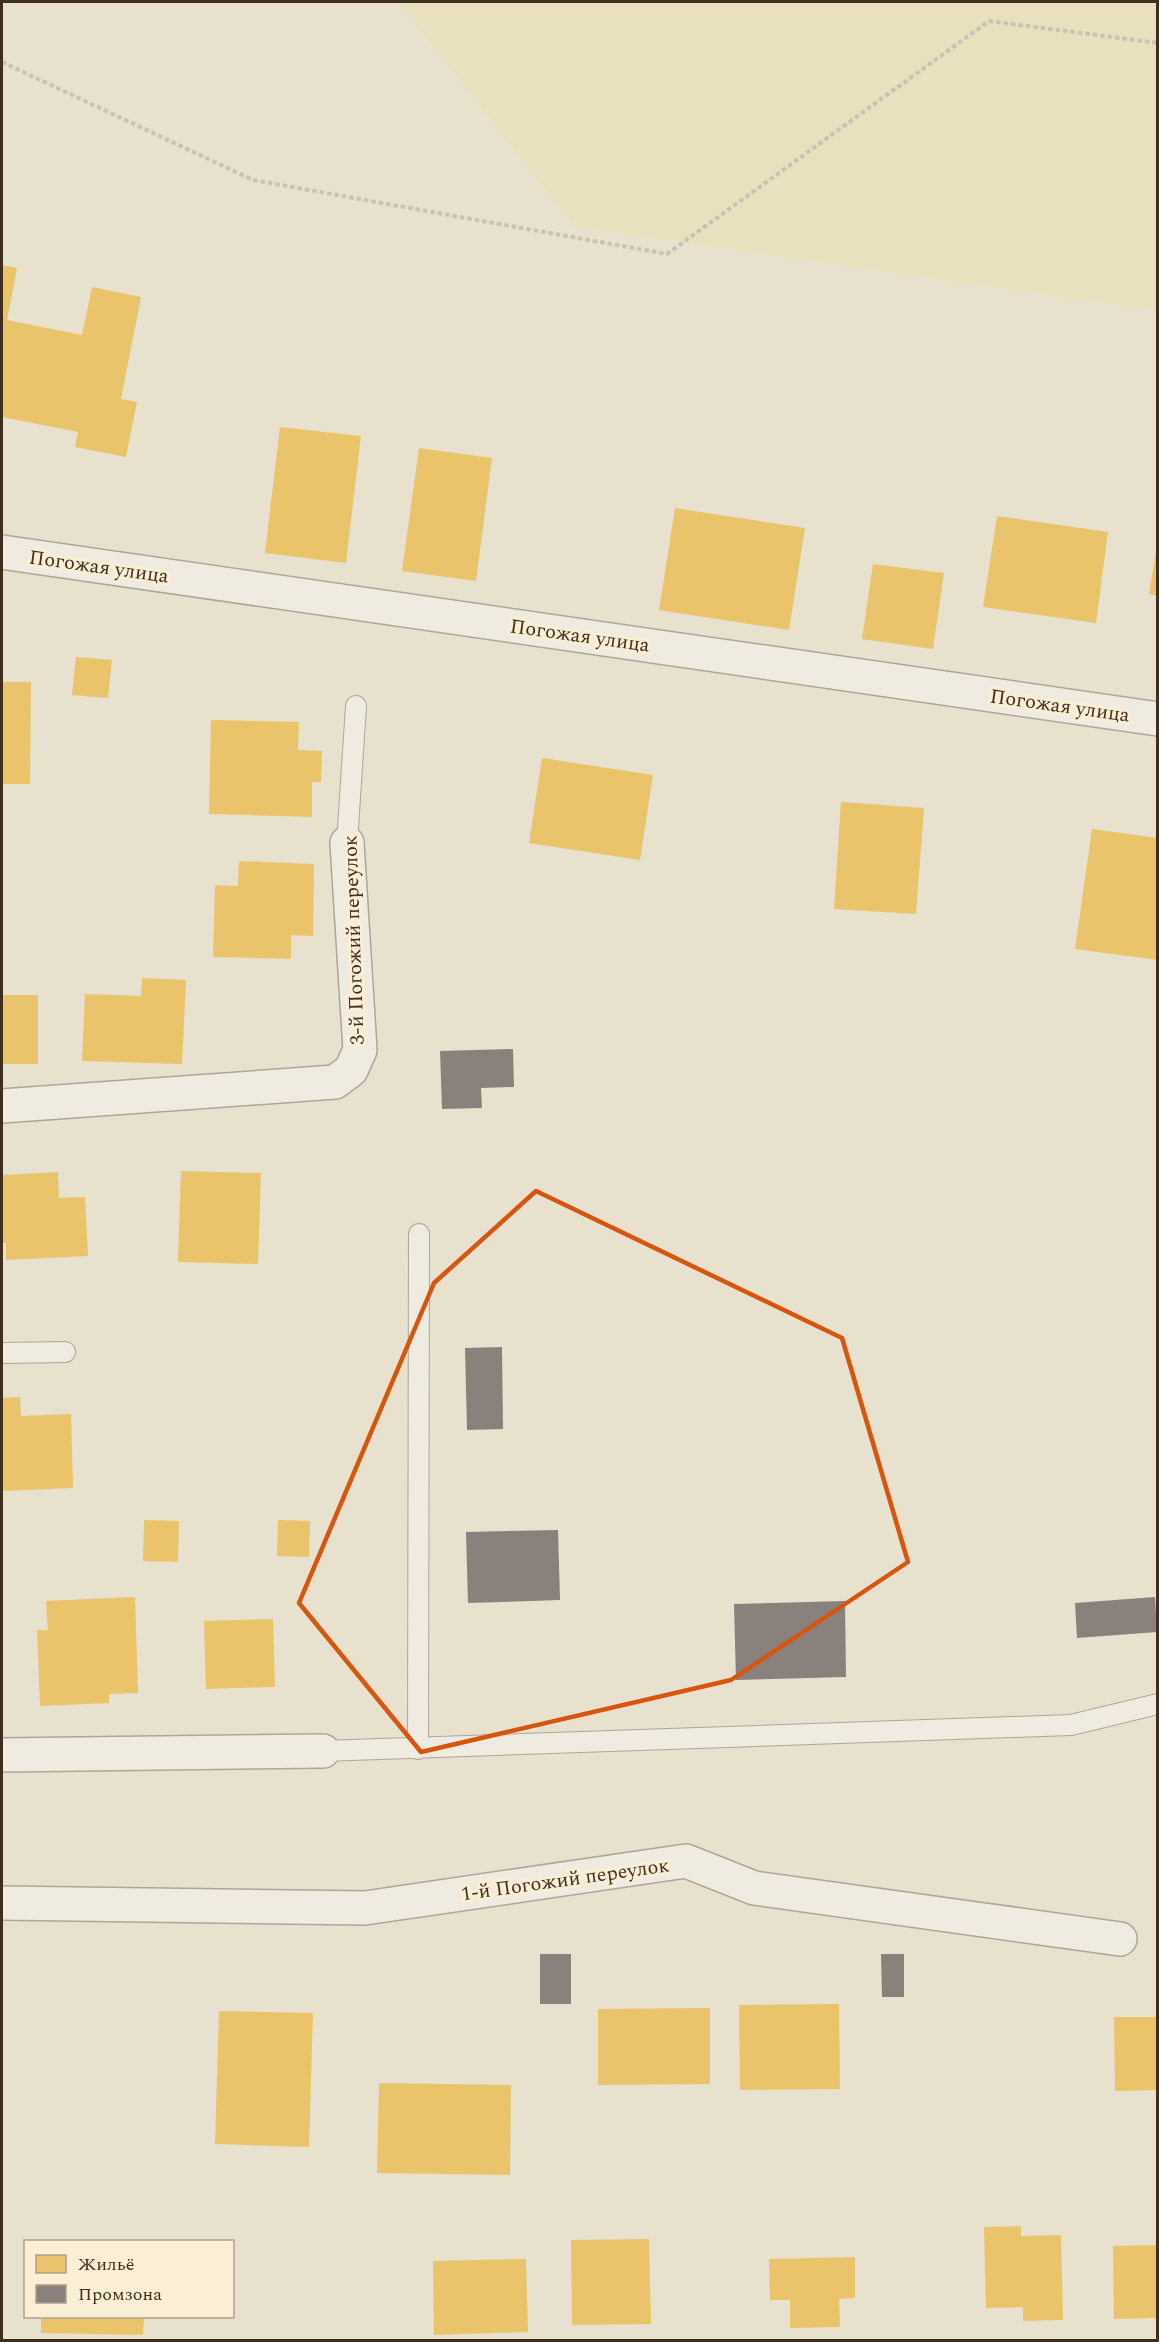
<svg xmlns="http://www.w3.org/2000/svg" width="1159" height="2342" font-family="Spectral,serif">
<style>
.farmland{fill:#e9e0be}
.homes{fill:#e9c46a}
.industry{fill:#8a817c}
.lines{fill:none;stroke-linecap:round;stroke-linejoin:round}
.service-casing{stroke:#aea698;stroke-width:22}
.minor-casing{stroke:#aea698;stroke-width:36}
.path{stroke:#c9c2b7;stroke-width:4;stroke-dasharray:4.5 3;stroke-linecap:butt}
.service{stroke:#f0ebe1;stroke-width:20}
.minor{stroke:#f0ebe1;stroke-width:33}
.marked{fill:none;stroke:#d7550e;stroke-width:4.5;stroke-linejoin:round}
.labels{text-anchor:middle;stroke-width:6;stroke-linejoin:round;paint-order:stroke}
.street-label{font-size:20px;fill:#3f2d1d;stroke:#faeed5}
</style>
<rect width="100%" height="100%" fill="#e8e1ce"/>
<path class="farmland" d="M 398,2 L 1157,2 L 1157,311 L 575,227 Z"/>
<path class="homes" d="M 2,265 L 17,268 L 7,320 L 82,335 L 92,287 L 141,297 L 121,399 L 137,402 L 126,457 L 75,447 L 78,432 L 2,417 Z
M 280,427 L 361,436 L 346,563 L 265,553 Z
M 419,448 L 492,458 L 476,581 L 402,571 Z
M 675,508 L 805,528 L 789,630 L 659,610 Z
M 997,516 L 1108,532 L 1096,623 L 983,607 Z
M 1156,551 L 1158,551 L 1158,596 L 1149,594 Z
M 873,564 L 944,573 L 933,649 L 862,639 Z
M 76,657 L 112,660 L 108,698 L 72,695 Z
M 2,682 L 31,682 L 30,784 L 2,784 Z
M 211,720 L 299,722 L 298,750 L 322,751 L 321,782 L 312,782 L 312,817 L 209,814 Z
M 542,758 L 653,775 L 640,860 L 529,843 Z
M 841,802 L 924,808 L 916,914 L 834,909 Z
M 1092,829 L 1158,838 L 1158,960 L 1075,949 Z
M 239,861 L 314,864 L 313,936 L 291,935 L 291,959 L 213,957 L 215,885 L 238,886 Z
M 142,978 L 186,980 L 182,1064 L 82,1061 L 85,994 L 141,996 Z
M 2,995 L 38,995 L 38,1064 L 2,1064 Z
M 181,1171 L 261,1173 L 258,1264 L 178,1262 Z
M 58,1172 L 59,1198 L 85,1197 L 88,1256 L 6,1260 L 6,1243 L 2,1243 L 2,1175 Z
M 20,1397 L 21,1416 L 71,1414 L 73,1488 L 2,1491 L 2,1398 Z
M 144,1520 L 179,1521 L 178,1562 L 143,1561 Z
M 278,1520 L 310,1521 L 309,1557 L 277,1556 Z
M 135,1597 L 138,1693 L 109,1694 L 109,1703 L 40,1706 L 37,1630 L 48,1630 L 46,1601 Z
M 273,1619 L 275,1687 L 206,1689 L 204,1621 Z
M 839,2004 L 840,2089 L 740,2090 L 739,2005 Z
M 710,2008 L 710,2084 L 598,2085 L 598,2009 Z
M 219,2011 L 313,2013 L 309,2147 L 215,2144 Z
M 1114,2017 L 1158,2017 L 1158,2090 L 1115,2091 Z
M 379,2083 L 511,2085 L 510,2175 L 377,2173 Z
M 1021,2226 L 1021,2236 L 1061,2235 L 1063,2320 L 1023,2321 L 1023,2307 L 986,2308 L 984,2227 Z
M 649,2239 L 651,2324 L 572,2325 L 571,2240 Z
M 1158,2245 L 1158,2318 L 1114,2319 L 1113,2246 Z
M 855,2257 L 855,2298 L 839,2299 L 840,2327 L 790,2328 L 790,2300 L 770,2300 L 769,2259 Z
M 526,2259 L 528,2332 L 434,2335 L 433,2261 Z
M 41,2316 L 144,2316 L 143,2335 L 41,2333 Z"/>
<path class="industry" d="M 513,1049 L 514,1087 L 481,1088 L 482,1108 L 442,1109 L 440,1051 Z
M 502,1347 L 503,1429 L 467,1430 L 465,1348 Z
M 558,1530 L 560,1600 L 468,1603 L 466,1532 Z
M 1155,1597 L 1157,1632 L 1077,1638 L 1075,1603 Z
M 845,1601 L 846,1677 L 736,1680 L 734,1604 Z
M 540,1954 L 571,1954 L 571,2004 L 540,2004 Z
M 881,1954 L 904,1954 L 904,1997 L 882,1997 Z"/>
<g class="lines">
<defs>
<path id="service" d="M 347,843 L 356,706
M 2,1353 L 65,1352
M 418,1749 L 419,1234
M 323,1751 L 1071,1725 L 1158,1704"/>
<path id="minor" d="M 2,552 L 1158,719
M 2,1106 L 335,1082 L 351,1070 L 360,1050 L 347,843
M 2,1755 L 323,1751
M 2,1903 L 365,1908 L 686,1861 L 754,1888 L 1120,1939"/>
</defs>
<use href="#service" class="service-casing"/>
<use href="#minor" class="minor-casing"/>
<path class="path" d="M 2,62 L 253,180 L 667,254 L 989,21 L 1158,43"/>
<use href="#service" class="service"/>
<use href="#minor" class="minor"/>
</g>
<path class="marked" d="M 536,1191 L 842,1338 L 908,1562 L 731,1680 L 421,1752 L 299,1603 L 434,1283 Z"/>
<g class="labels">
<g class="street-label">
<text transform="translate(99 566) rotate(8)" y="7">Погожая улица</text>
<text transform="translate(580 635) rotate(8)" y="7">Погожая улица</text>
<text transform="translate(1060 705) rotate(8)" y="7">Погожая улица</text>
<text transform="translate(353 940) rotate(-92)" y="7">3-й Погожий переулок</text>
<text transform="translate(565 1879) rotate(-8)" y="7">1-й Погожий переулок</text>
</g>
</g>
<rect width="1159" height="2342" fill="none" stroke="#3f2d1d" stroke-width="6"/>
<rect x="24" y="2240" width="210" height="78" fill="#faeed5" stroke="#afa18b" stroke-width="1.5"/>
<rect x="36" y="2255" width="30" height="18" fill="#e9c46a" stroke="#afa18b" stroke-width="1.5"/>
<text x="78" y="2270" font-size="18" fill="#3f2d1d">Жильё</text>
<rect x="36" y="2285" width="30" height="18" fill="#8a817c" stroke="#afa18b" stroke-width="1.5"/>
<text x="78" y="2300" font-size="18" fill="#3f2d1d">Промзона</text>
</svg>
